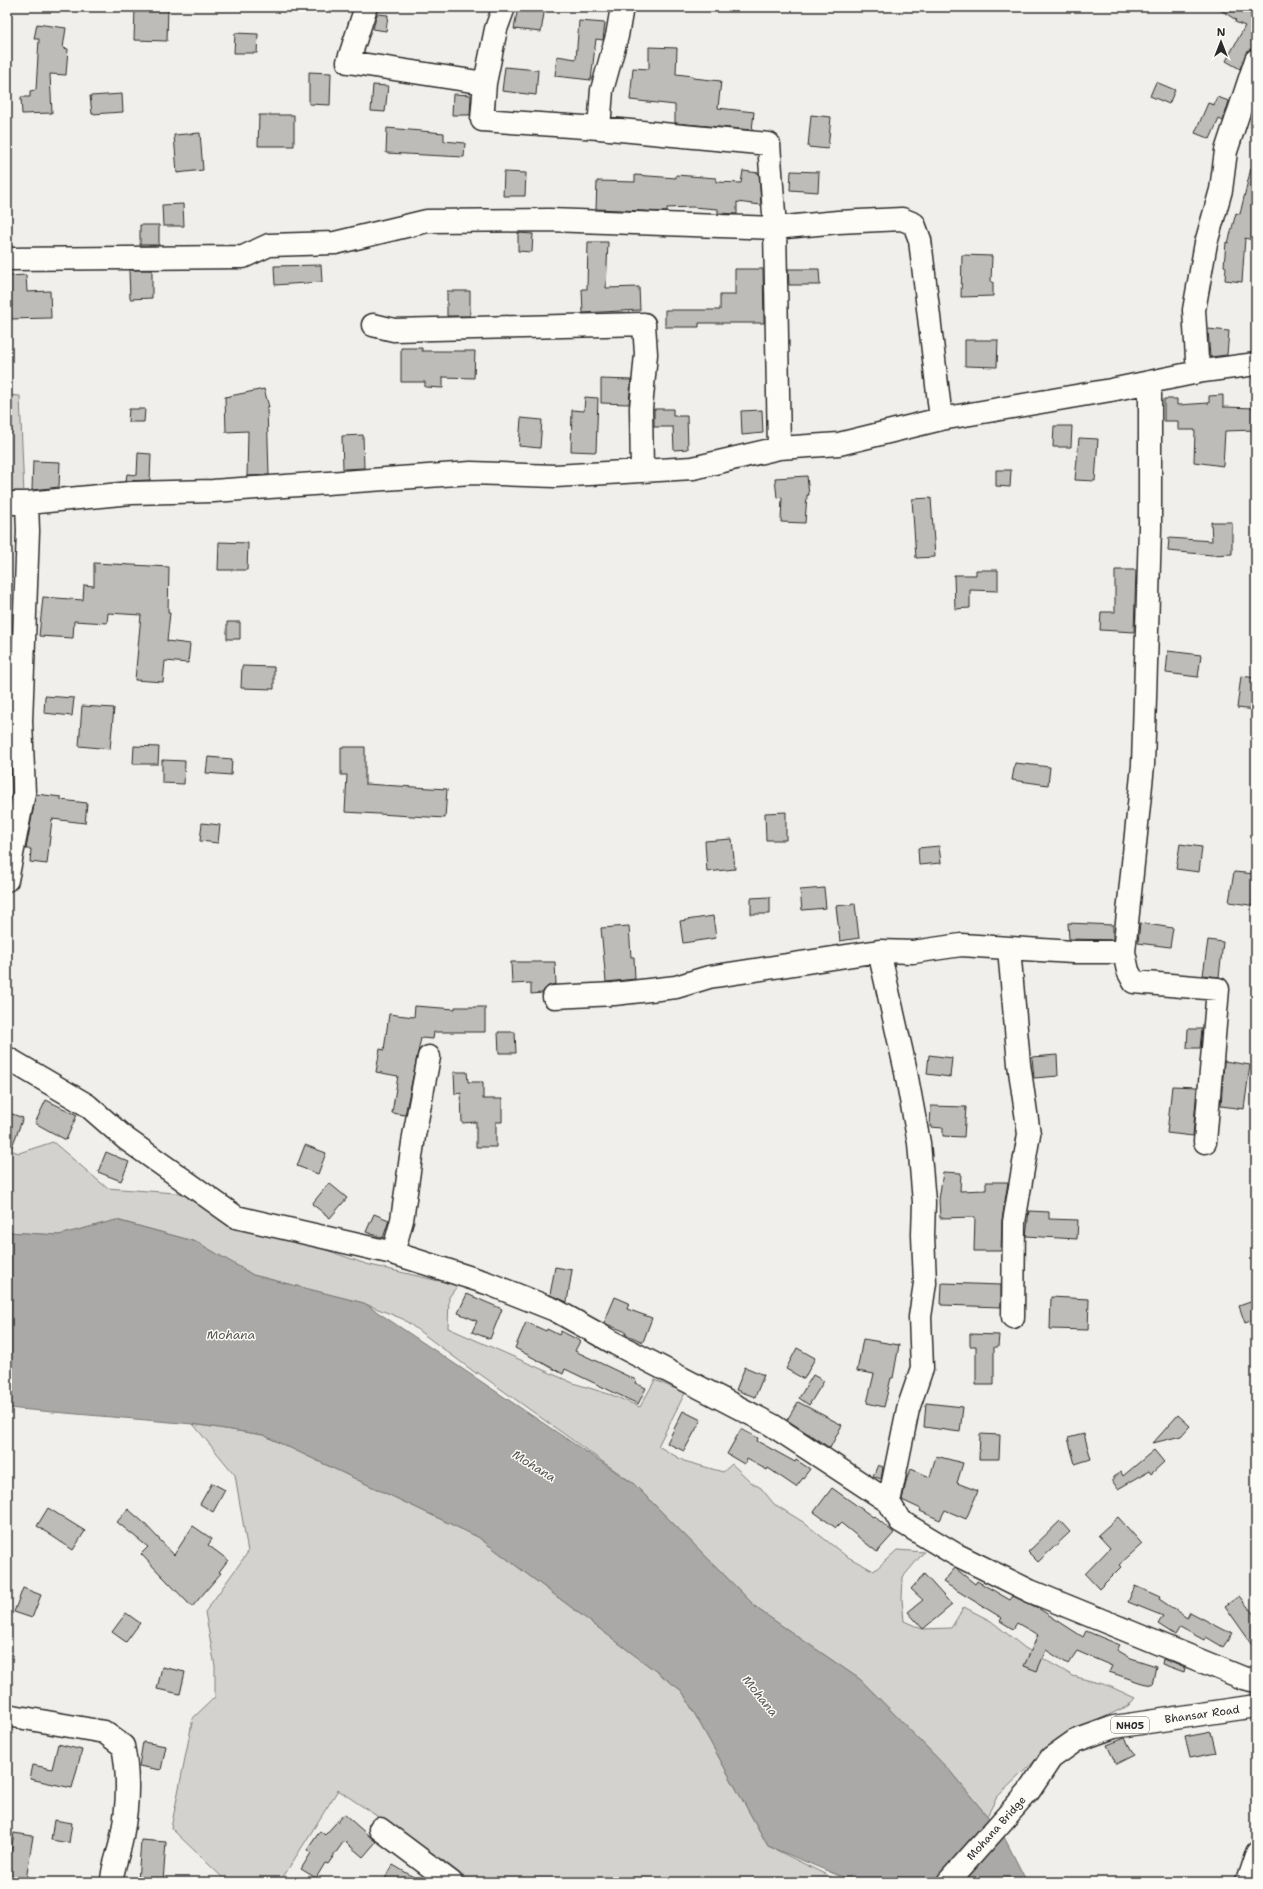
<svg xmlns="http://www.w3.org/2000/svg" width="1263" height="1889" font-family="'Shantell Sans',sans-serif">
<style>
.green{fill:#d3d2cf;stroke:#7f7e7d}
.water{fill:#aaa9a7;stroke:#777775}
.building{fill:#bdbcb8;stroke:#2b2b2b}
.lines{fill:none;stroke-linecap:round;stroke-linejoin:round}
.minor-casing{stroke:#2b2b2b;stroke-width:25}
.major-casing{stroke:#2b2b2b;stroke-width:25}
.minor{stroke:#fdfcf7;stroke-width:22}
.major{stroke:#fdfcf7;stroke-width:22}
.labels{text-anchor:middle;stroke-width:3;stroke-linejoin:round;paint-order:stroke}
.shield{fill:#fdfcf7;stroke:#6a6a68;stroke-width:1}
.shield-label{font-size:10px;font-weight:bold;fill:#2b2b2b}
.street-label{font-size:11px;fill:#2b2b2b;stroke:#fdfcf7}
.water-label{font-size:12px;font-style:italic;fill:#575756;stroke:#fdfcf7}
</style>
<rect width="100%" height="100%" fill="#f0efeb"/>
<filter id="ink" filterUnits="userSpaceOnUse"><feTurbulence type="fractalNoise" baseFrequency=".025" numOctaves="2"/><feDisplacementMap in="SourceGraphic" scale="8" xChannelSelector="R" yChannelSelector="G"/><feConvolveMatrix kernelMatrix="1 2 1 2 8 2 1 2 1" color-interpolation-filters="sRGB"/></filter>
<g filter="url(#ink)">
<path class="green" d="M 7,395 L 20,396 L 24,495 L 7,495 Z
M 53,1142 L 107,1188 L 189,1194 L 301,1241 L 366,1264 L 439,1281 L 441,1278 L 459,1284 L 449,1297 L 448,1328 L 573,1383 L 612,1395 L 640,1407 L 655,1380 L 685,1393 L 658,1446 L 684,1461 L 723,1472 L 732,1464 L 752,1483 L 761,1488 L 774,1504 L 803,1522 L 846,1556 L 874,1571 L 897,1550 L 924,1552 L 903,1577 L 902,1599 L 904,1621 L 922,1629 L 951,1628 L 964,1607 L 991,1621 L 1025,1648 L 1073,1676 L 1109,1686 L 1135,1698 L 1128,1706 L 1083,1727 L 1045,1751 L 997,1797 L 987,1816 L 949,1770 L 861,1680 L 759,1610 L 634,1484 L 477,1372 L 477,1374 L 403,1319 L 363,1303 L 253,1275 L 197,1242 L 117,1220 L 59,1235 L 7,1232 L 7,1149 L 19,1153 Z
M 193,1424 L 263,1435 L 478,1537 L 682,1691 L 768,1846 L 841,1882 L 471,1882 L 444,1861 L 338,1790 L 280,1882 L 227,1882 L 171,1828 L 193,1718 L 215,1697 L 215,1666 L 205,1612 L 248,1552 L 235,1475 Z"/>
<path class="water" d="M 116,1220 L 197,1242 L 253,1275 L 364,1303 L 634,1484 L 759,1610 L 861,1680 L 949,1770 L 1003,1835 L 1027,1882 L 854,1882 L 768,1846 L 682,1691 L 478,1537 L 263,1435 L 193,1424 L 7,1408 L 7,1232 L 59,1235 Z"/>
<path class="building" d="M 135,7 L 168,7 L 167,41 L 134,40 Z
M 518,7 L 545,7 L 541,32 L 514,29 Z
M 1216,7 L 1256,7 L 1256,48 L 1247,51 L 1240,69 L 1226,61 L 1245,26 L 1235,22 L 1236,20 Z
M 377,14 L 388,15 L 386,31 L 373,29 Z
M 579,21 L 605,23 L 603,40 L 596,39 L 591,80 L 555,76 L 557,56 L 576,59 Z
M 37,24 L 66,28 L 63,48 L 68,49 L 66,75 L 50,74 L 52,113 L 22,114 L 21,97 L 30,97 L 30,91 L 36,90 L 39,39 L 34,39 Z
M 235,33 L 258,34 L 257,53 L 234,53 Z
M 649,47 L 677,48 L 676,74 L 693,76 L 693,78 L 721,81 L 718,108 L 754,112 L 752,130 L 675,123 L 675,105 L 630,100 L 633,68 L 649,69 Z
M 505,67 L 538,70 L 536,95 L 502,91 Z
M 309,72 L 331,73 L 330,105 L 309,104 Z
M 1156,82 L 1175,90 L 1169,104 L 1150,96 Z
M 373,85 L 388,86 L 385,112 L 371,111 Z
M 122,94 L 123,112 L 92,114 L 90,96 Z
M 453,94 L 471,95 L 470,115 L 452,115 Z
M 1217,97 L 1229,101 L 1223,121 L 1219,119 L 1210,139 L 1195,133 L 1208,103 L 1214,105 Z
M 259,115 L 294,115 L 294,146 L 258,146 Z
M 811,115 L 831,117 L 828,149 L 808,147 Z
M 387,128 L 444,133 L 444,141 L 465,143 L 464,157 L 386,153 Z
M 200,133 L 203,170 L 177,173 L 174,135 Z
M 1251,168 L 1256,169 L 1256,241 L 1245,238 L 1242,282 L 1225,280 L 1226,267 L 1224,266 L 1226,242 L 1228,243 L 1236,213 L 1240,214 Z
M 743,171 L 759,173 L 761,205 L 737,202 L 737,214 L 718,213 L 718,209 L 692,207 L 667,208 L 667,212 L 596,209 L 597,181 L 635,182 L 635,175 L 676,178 L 676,175 L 716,178 L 716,182 L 741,183 Z
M 791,171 L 819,172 L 818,192 L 790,190 Z
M 504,172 L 526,173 L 525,196 L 503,196 Z
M 183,204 L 184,226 L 163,226 L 162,205 Z
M 140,225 L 159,225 L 159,245 L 140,245 Z
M 518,233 L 533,234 L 532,252 L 518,251 Z
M 588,242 L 608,242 L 606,288 L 639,287 L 640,310 L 583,313 L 582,289 L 587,289 Z
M 962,255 L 992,256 L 991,282 L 993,282 L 993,296 L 961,297 Z
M 321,265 L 322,282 L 275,285 L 274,266 Z
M 735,269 L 763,269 L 764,323 L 699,323 L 699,327 L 665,327 L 665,310 L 720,310 L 720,295 L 735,295 Z
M 788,269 L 819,269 L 820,285 L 789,285 Z
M 129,270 L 152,270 L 152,298 L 130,299 Z
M 26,275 L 27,292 L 50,291 L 51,318 L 11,319 L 9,276 Z
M 447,291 L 470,291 L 470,316 L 447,316 Z
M 1208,329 L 1229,331 L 1227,355 L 1210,357 Z
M 965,340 L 998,340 L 997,367 L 965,366 Z
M 401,348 L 422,348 L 422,351 L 475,351 L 474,378 L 443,377 L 443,388 L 425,387 L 425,382 L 401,382 Z
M 601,379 L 631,380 L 629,404 L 601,403 Z
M 264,389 L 269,407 L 267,407 L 269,475 L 247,476 L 248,431 L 226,432 L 225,397 Z
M 1223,395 L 1223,407 L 1256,408 L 1256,430 L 1225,431 L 1223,466 L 1194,462 L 1195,430 L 1178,430 L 1178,421 L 1164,421 L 1164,399 L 1177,399 L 1177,405 L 1209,403 L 1209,396 Z
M 585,397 L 598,398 L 596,452 L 571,451 L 572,410 L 584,411 Z
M 129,409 L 145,409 L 144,422 L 128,422 Z
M 654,409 L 673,409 L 673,416 L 687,416 L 688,449 L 674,450 L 673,427 L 654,427 Z
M 762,410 L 763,433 L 742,435 L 741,411 Z
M 521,418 L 542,420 L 540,448 L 519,446 Z
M 1054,426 L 1072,426 L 1071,447 L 1053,447 Z
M 363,435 L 364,468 L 343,469 L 342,436 Z
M 1079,438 L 1098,439 L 1095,481 L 1075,480 Z
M 138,453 L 151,454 L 150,480 L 126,481 L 127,474 L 137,475 Z
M 33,461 L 60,462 L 59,487 L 32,490 Z
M 996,470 L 1011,470 L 1010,487 L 996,486 Z
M 807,476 L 809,495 L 807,495 L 805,523 L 781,522 L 782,497 L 777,498 L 775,478 Z
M 931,498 L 935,557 L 916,558 L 912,499 Z
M 1211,522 L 1232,522 L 1232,554 L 1212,555 L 1168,551 L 1169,538 L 1212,541 Z
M 219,542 L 248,543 L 247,570 L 218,570 Z
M 94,563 L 169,567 L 168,613 L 170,613 L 167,641 L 190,644 L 188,663 L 165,661 L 163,682 L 135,680 L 141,615 L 108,613 L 107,623 L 74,621 L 73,638 L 39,636 L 43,597 L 83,600 L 84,585 L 94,586 Z
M 976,570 L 998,570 L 998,591 L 970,590 L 970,608 L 955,609 L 954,575 L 976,575 Z
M 1115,570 L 1136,570 L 1134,632 L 1100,630 L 1101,612 L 1115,612 Z
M 227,622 L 240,622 L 240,639 L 227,639 Z
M 1168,651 L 1201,655 L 1198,677 L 1166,673 Z
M 242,666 L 274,667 L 274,689 L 241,688 Z
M 1241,676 L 1256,678 L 1256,710 L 1237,708 Z
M 45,696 L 74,698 L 72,716 L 44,713 Z
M 82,706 L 114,708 L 110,749 L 79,746 Z
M 134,746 L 159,747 L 158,764 L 133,764 Z
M 341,747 L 365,747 L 365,784 L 447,789 L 445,818 L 345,812 L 347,775 L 341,775 Z
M 208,757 L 232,759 L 231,775 L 206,773 Z
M 162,760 L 185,761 L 184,784 L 162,783 Z
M 1015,763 L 1050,767 L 1048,785 L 1012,780 Z
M 36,794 L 61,797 L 61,800 L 87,803 L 85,823 L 52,819 L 47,864 L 30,862 L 31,849 L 26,849 Z
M 786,812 L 786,840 L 766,840 L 765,813 Z
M 202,823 L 220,825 L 218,843 L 200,841 Z
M 732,839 L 735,869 L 707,872 L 705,841 Z
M 1180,844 L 1202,847 L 1199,872 L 1176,869 Z
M 939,846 L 941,863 L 919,865 L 918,848 Z
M 1234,872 L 1256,874 L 1256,906 L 1229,902 Z
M 824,888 L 826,908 L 802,910 L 800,890 Z
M 770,897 L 770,914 L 751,914 L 751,898 Z
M 855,904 L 859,938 L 840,941 L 836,906 Z
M 713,916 L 716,938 L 683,943 L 680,921 Z
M 1068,923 L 1113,925 L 1113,940 L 1069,939 Z
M 1140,923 L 1173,928 L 1170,947 L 1138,943 Z
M 629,926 L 631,957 L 634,957 L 635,979 L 606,982 L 601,928 Z
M 1208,940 L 1223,942 L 1219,977 L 1203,975 Z
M 511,962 L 555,962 L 556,984 L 548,986 L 542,993 L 531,994 L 531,983 L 512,984 Z
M 415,1006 L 455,1009 L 455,1007 L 485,1007 L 485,1032 L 434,1032 L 433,1039 L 421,1038 L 405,1115 L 392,1113 L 398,1076 L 376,1072 L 380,1049 L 384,1050 L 389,1014 L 414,1017 Z
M 1188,1029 L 1202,1029 L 1200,1048 L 1187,1048 Z
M 498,1032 L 515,1032 L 516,1053 L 499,1053 Z
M 929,1055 L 952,1058 L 950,1077 L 927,1074 Z
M 1057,1055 L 1058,1076 L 1034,1078 L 1032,1057 Z
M 1224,1061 L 1250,1065 L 1244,1109 L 1221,1106 Z
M 454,1072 L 467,1072 L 468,1082 L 483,1082 L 483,1099 L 502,1099 L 502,1122 L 496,1122 L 496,1147 L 476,1147 L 476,1122 L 462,1123 L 461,1093 L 455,1094 Z
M 1172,1086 L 1197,1087 L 1193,1136 L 1167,1133 Z
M 46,1100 L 77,1115 L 66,1140 L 35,1123 Z
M 931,1106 L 966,1107 L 964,1137 L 943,1136 L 943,1128 L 930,1127 Z
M 7,1112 L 23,1118 L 8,1157 L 7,1156 Z
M 305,1145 L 326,1153 L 318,1174 L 297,1166 Z
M 106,1152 L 129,1162 L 121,1181 L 98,1172 Z
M 943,1172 L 961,1173 L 960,1191 L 986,1190 L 986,1182 L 1008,1182 L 1002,1220 L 1001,1251 L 974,1251 L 975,1217 L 940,1218 L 939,1200 Z
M 329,1183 L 347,1198 L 330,1218 L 312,1204 Z
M 1029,1211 L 1049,1212 L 1049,1219 L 1078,1220 L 1077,1239 L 1026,1236 Z
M 374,1214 L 389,1220 L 383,1238 L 366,1232 Z
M 555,1267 L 572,1270 L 567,1302 L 550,1295 Z
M 942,1283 L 1001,1285 L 1001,1307 L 941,1305 Z
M 467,1294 L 502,1309 L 490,1339 L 472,1332 L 477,1321 L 458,1313 Z
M 615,1297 L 629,1303 L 627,1309 L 652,1318 L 643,1342 L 627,1335 L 625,1334 L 626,1332 L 604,1323 Z
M 1051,1297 L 1089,1299 L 1088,1330 L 1050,1329 Z
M 1256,1300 L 1256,1319 L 1245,1323 L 1239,1306 Z
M 526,1322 L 546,1331 L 547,1329 L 559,1335 L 561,1331 L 580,1341 L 575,1351 L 636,1380 L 635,1383 L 646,1388 L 638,1404 L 565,1369 L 563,1374 L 515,1348 Z
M 970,1334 L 999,1335 L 998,1347 L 994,1347 L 994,1385 L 976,1385 L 976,1346 L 970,1346 Z
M 863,1339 L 899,1345 L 893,1378 L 891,1378 L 884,1407 L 867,1403 L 874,1374 L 857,1371 Z
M 797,1348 L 815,1358 L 804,1379 L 786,1369 Z
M 745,1367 L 764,1375 L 755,1397 L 736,1390 Z
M 813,1375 L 824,1381 L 809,1405 L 799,1398 Z
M 798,1402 L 842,1425 L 830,1448 L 787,1420 Z
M 926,1403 L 963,1407 L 960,1432 L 924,1427 Z
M 683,1411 L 701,1420 L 684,1451 L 667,1443 Z
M 1178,1415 L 1190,1426 L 1181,1436 L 1153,1443 Z
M 741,1429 L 758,1438 L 757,1441 L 795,1462 L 796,1460 L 810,1469 L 796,1487 L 768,1468 L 767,1470 L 747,1459 L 744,1464 L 727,1454 Z
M 980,1434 L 1000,1435 L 999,1459 L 979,1459 Z
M 1084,1434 L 1091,1459 L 1075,1464 L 1068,1438 Z
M 1154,1450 L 1164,1462 L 1151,1474 L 1149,1471 L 1118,1489 L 1113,1482 L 1113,1477 L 1121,1472 L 1123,1476 Z
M 936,1456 L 963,1463 L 957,1483 L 978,1491 L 966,1519 L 945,1510 L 940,1520 L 920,1511 L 921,1509 L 902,1500 L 907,1478 L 911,1469 L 930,1477 Z
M 878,1465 L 883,1467 L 881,1479 L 873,1476 Z
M 212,1483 L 225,1490 L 213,1512 L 200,1504 Z
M 832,1488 L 873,1517 L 874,1516 L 894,1533 L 877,1552 L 841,1523 L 836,1528 L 814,1512 Z
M 48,1508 L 85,1531 L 73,1550 L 37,1526 Z
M 128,1509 L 143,1522 L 174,1555 L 193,1526 L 212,1539 L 208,1545 L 228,1560 L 219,1572 L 221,1573 L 192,1607 L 141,1554 L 148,1547 L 117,1522 Z
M 1118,1517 L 1142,1544 L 1119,1565 L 1121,1567 L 1099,1589 L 1085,1574 L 1110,1548 L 1098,1535 Z
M 1060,1521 L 1070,1532 L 1038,1562 L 1028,1552 Z
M 955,1568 L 975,1584 L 977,1581 L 1010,1600 L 1013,1596 L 1038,1608 L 1083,1637 L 1086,1631 L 1120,1645 L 1117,1650 L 1131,1658 L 1156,1666 L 1152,1685 L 1142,1683 L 1109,1672 L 1112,1666 L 1077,1651 L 1068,1664 L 1046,1650 L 1037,1671 L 1024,1666 L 1038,1635 L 1017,1623 L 1013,1629 L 1000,1621 L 1002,1618 L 943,1582 Z
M 924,1574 L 952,1605 L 923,1629 L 908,1612 L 923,1600 L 911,1589 Z
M 1135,1586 L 1160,1597 L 1159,1599 L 1187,1618 L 1190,1612 L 1232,1634 L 1223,1647 L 1206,1637 L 1204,1640 L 1180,1627 L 1175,1635 L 1158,1624 L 1163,1616 L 1128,1602 Z
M 23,1588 L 41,1595 L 32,1618 L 14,1612 Z
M 1239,1596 L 1256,1617 L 1256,1650 L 1225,1606 Z
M 126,1613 L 140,1623 L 126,1642 L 112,1632 Z
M 1163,1659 L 1185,1668 L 1184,1672 L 1162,1664 Z
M 162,1667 L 185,1672 L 180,1694 L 157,1689 Z
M 1211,1732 L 1216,1753 L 1190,1758 L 1185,1737 Z
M 1125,1738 L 1134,1755 L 1116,1764 L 1107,1745 Z
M 143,1742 L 166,1746 L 161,1770 L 139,1766 Z
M 58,1744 L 82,1750 L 72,1788 L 30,1779 L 33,1765 L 52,1769 Z
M 344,1814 L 376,1842 L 363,1857 L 344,1841 L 328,1864 L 325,1863 L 316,1878 L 301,1869 L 311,1853 L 307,1850 L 320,1831 L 325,1835 Z
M 54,1820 L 72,1823 L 69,1843 L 51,1840 Z
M 14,1833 L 33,1836 L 26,1880 L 7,1877 Z
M 141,1840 L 166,1842 L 163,1882 L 138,1882 Z
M 393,1865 L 422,1882 L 383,1882 Z"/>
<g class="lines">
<defs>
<path id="minor" d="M 366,7 L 348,62 L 485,83 L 482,120 L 599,128 L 769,144 L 775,228 L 779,448
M 485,83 L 496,29 L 504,7
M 599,128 L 602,90 L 617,36 L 622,7
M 7,259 L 243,257 L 269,245 L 335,243 L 427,221 L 549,220 L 775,228 L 838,222 L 902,219 L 914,224 L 920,240 L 941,419
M 373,325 L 394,330 L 644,324 L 646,354 L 641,408 L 642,470
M 1203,371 L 1197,359 L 1194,310 L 1206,243 L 1221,190 L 1226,151 L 1256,60
M 7,503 L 27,503 L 131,493 L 213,491 L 471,473 L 555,476 L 693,468 L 779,448 L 839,444 L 941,419 L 1111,390 L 1203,371 L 1256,364
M 7,880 L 24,793 L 21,721 L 28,531 L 27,503
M 1009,948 L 1019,1064 L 1029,1134 L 1014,1222 L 1013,1317
M 879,951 L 905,1067 L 919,1143 L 924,1202 L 923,1235 L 925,1283 L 920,1317 L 922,1368 L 908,1409 L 889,1502
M 1124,952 L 1128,971 L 1134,982 L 1218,989 L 1205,1142
M 554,997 L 614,994 L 676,987 L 709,977 L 879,951 L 913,952 L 961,945 L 1073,952 L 1124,952 L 1143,765 L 1150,528 L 1150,382
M 7,1058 L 87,1105 L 126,1139 L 236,1217 L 393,1253 L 487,1283 L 555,1310 L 616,1344 L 772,1425 L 889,1502 L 900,1521 L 955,1554 L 1030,1591 L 1243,1678 L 1256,1681
M 393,1253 L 402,1220 L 414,1136 L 429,1057
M 7,1715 L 104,1732 L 123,1746 C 129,1776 128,1806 122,1836 C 120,1852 112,1866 112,1882
M 380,1829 L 451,1882
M 1246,1882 L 1256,1852"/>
<path id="major" d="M 948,1882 L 1029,1791 L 1051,1758 L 1075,1741 L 1114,1727 L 1256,1706"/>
</defs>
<use href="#minor" class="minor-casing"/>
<use href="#major" class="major-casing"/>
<use href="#minor" class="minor"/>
<use href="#major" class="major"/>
</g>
</g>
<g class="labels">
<rect class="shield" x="1111" y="1717" width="38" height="16" rx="3"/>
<g class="shield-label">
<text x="1130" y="1729">NH05</text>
</g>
<g class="street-label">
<text transform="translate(1202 1714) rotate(-8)" y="4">Bhansar Road</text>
<text transform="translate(996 1828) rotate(-48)" y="4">Mohana Bridge</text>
</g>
<g class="water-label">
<text x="231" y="1339">Mohana</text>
<text transform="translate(534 1466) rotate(32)" y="4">Mohana</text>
<text transform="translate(760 1696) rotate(51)" y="4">Mohana</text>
</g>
</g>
<rect width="1263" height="1889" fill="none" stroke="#fdfcf7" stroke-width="24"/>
<rect x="12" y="12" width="1239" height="1865" fill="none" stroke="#2b2b2b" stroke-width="1.5" filter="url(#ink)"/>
<g transform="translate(1221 42)" stroke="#fdfcf7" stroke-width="3" paint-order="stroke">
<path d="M0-3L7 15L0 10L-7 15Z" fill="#2b2b2b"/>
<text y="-6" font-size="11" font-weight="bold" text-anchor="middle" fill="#2b2b2b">N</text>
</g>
</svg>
